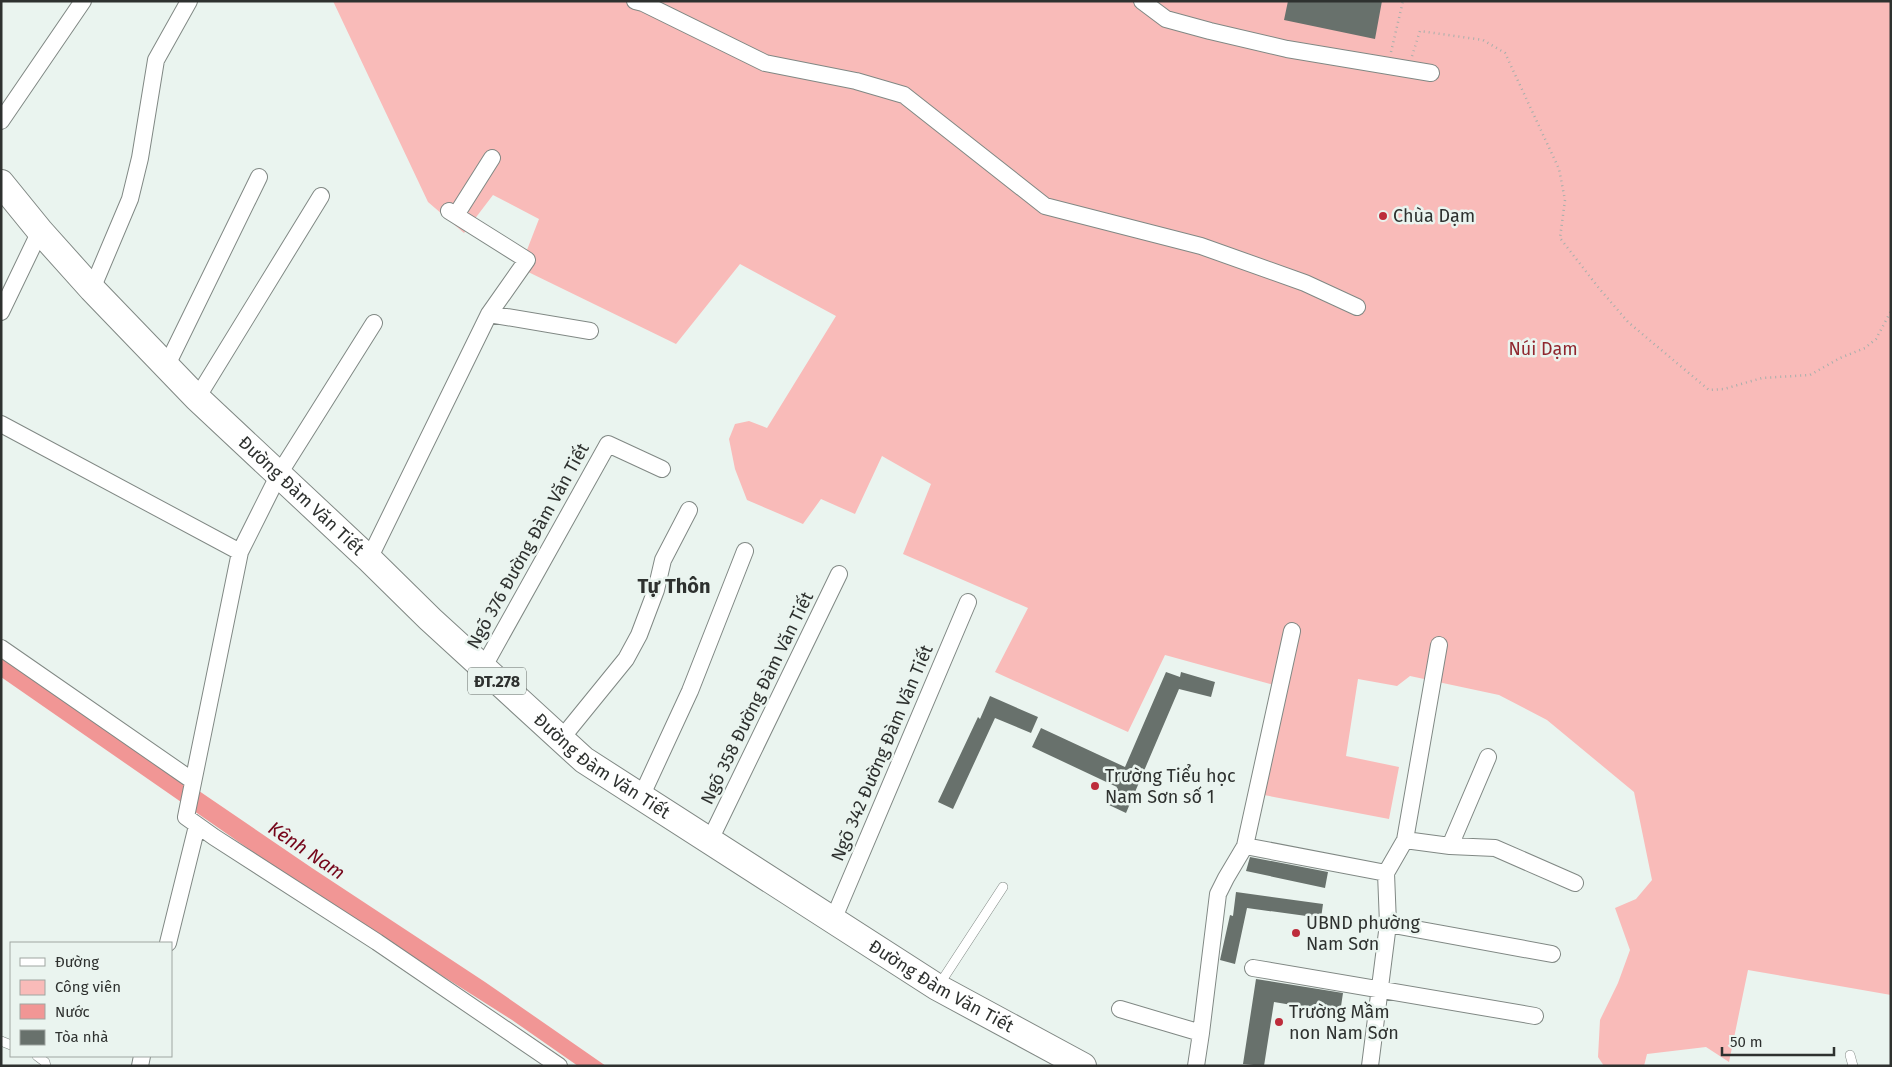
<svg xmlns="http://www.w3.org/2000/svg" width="1892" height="1067" font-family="'Fira Sans',sans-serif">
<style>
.green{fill:#f9bbb9}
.water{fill:#f19695}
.building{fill:#68716c}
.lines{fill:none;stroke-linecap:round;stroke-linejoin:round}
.lane-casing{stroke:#808884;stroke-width:10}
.street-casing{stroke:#808884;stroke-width:18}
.primary-casing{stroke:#808884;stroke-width:28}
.path{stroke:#a7afab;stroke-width:2.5;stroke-dasharray:1 4;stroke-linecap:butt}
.lane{stroke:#fff;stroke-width:9}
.street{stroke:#fff;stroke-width:16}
.primary{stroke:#fff;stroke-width:26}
.poi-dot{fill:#bd2c3b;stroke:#eaf4ef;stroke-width:2}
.labels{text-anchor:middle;stroke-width:5;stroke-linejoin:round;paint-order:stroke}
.shield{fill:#eaf4ef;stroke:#666c69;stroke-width:1}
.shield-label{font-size:16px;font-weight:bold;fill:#2e312f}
.poi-label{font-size:18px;fill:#2e312f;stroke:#eaf4ef;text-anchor:start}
.park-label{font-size:18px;fill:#90272f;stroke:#eaf4ef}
.street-label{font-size:18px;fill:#2e312f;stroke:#eaf4ef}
.water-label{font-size:19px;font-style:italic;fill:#75051a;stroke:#eaf4ef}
.quarter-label{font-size:20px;font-weight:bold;fill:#2e312f;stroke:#eaf4ef}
</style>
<rect width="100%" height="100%" fill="#eaf4ef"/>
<path class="green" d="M 333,1 L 1891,1 L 1891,995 L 1748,970 L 1729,1062 L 1706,1047 L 1647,1054 L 1644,1066 L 1604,1066 L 1598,1057 L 1600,1020 L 1618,983 L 1630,950 L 1615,908 L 1636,899 L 1652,880 L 1634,792 L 1547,720 L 1499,695 L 1410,676 L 1397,686 L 1358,679 L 1346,756 L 1399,767 L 1389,819 L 1264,795 L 1285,688 L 1165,655 L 1128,732 L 995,672 L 1028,608 L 903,554 L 931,484 L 882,456 L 855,514 L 821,499 L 803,524 L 747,500 L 735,469 L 729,439 L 735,424 L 749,421 L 767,428 L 836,316 L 740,264 L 676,344 L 520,268 L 539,219 L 493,195 L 464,233 L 428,202 Z"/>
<path class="water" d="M 1,656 L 312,868 L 485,982 L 606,1066 L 578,1066 L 512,1020 L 318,897 L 1,677 Z"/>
<path class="building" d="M 1288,1 L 1382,1 L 1375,39 L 1284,20 Z
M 1166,672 L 1180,677 L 1181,672 L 1215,682 L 1211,697 L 1179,689 L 1126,813 L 1109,805 L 1117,787 L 1032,747 L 1041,728 L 1125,767 Z
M 990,696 L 1038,717 L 1031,733 L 995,718 L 953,809 L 938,802 L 978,717 L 980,719 Z
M 1250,857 L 1328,872 L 1325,888 L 1246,871 Z
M 1236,892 L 1323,904 L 1321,918 L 1247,908 L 1235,964 L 1220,960 L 1230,915 L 1233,916 Z
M 1256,979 L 1343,993 L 1340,1013 L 1274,1002 L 1264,1066 L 1243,1064 Z"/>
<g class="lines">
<defs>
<path id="lane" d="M 939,985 L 1003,887
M 1,1041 L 11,1045
M 1850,1055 L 1853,1066
M 37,1056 L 45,1062 L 46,1066"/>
<path id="street" d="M 635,1 L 643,3 L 765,63 L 856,81 L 904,95 L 1045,206 L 1201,246 L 1305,283 L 1357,307
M 1142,1 L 1166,19 L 1210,31 L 1287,49 L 1431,73
M 1,121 L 83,1
M 456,215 L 492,158
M 92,289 L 130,199 L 140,158 L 156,60 L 189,1
M 1,312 L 40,231
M 489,314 L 590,331
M 374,323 L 279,474 L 240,552 L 186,817 L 214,837 L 377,942 L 559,1066
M 166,367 L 259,177
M 197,398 L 321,196
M 1,424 L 240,552
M 369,559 L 489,314 L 527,260 L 449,211
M 1,648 L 193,781
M 483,668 L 608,444 L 662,469
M 561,739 L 626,659 L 639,635 L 656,590 L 663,560 L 689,510
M 641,797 L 690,691 L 745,551
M 710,840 L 839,574
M 1405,840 L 1450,846 L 1495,848 L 1575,883
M 1245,846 L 1386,873
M 1450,846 L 1488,757
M 833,920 L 968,602
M 1388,924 L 1552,954
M 168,943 L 197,826
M 1253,968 L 1535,1016
M 1120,1009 L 1201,1033
M 140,1066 L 142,1056
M 1196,1066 L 1201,1033 L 1218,894 L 1226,878 L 1245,846 L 1292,631
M 1370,1066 L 1388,924 L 1386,873 L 1405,840 L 1439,645"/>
<g id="primary">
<path id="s1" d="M 1,183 L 40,231 L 92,289 L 197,398 L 369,559 L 430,619 L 584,760 L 937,987 L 1083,1066"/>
</g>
</defs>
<use href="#lane" class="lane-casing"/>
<use href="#street" class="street-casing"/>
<use href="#primary" class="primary-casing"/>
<path class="path" d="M 1391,52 L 1403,1
M 1412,56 L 1420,31 L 1483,40 L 1505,53 L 1559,169 L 1565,200 L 1560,238 L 1598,287 L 1628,322 L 1709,390 L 1724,389 L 1762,378 L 1810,375 L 1840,358 L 1865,348 L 1876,339 L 1891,311"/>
<use href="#lane" class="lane"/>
<use href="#street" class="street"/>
<use href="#primary" class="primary"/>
</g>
<g class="poi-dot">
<circle cx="1383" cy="216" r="5"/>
<circle cx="1095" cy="786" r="5"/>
<circle cx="1296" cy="933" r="5"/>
<circle cx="1279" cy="1022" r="5"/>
</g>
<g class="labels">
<rect class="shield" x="468" y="667.5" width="58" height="27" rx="4"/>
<g class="shield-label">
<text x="497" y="687">ĐT.278</text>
</g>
<g class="poi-label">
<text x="1393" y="222">Chùa Dạm</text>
<text x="1105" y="782">Trường Tiểu học<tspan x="1105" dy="21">Nam Sơn số 1</tspan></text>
<text x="1306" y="929">UBND phường<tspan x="1306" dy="21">Nam Sơn</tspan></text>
<text x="1289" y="1018">Trường Mầm<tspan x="1289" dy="21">non Nam Sơn</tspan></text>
</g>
<g class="park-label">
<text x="1543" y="355">Núi Dạm</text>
</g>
<g class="street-label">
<text dy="6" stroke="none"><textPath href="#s1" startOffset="434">Đường Đàm Văn Tiết</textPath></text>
<text transform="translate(528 546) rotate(-61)" y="6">Ngõ 376 Đường Đàm Văn Tiết</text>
<text transform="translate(757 698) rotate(-64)" y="6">Ngõ 358 Đường Đàm Văn Tiết</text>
<text transform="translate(882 753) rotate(-67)" y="6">Ngõ 342 Đường Đàm Văn Tiết</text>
<text dy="6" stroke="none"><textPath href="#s1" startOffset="839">Đường Đàm Văn Tiết</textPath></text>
<text dy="6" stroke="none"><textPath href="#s1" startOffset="1244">Đường Đàm Văn Tiết</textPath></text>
</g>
<g class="water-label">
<text transform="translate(307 850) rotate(34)" y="7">Kênh Nam</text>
</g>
<g class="quarter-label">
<text x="674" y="593">Tự Thôn</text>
</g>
</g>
<rect width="1892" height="1067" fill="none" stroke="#2e312f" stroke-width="5"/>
<rect x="10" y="942" width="162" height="115" fill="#eaf4ef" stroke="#9fa6a2"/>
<rect x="20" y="958" width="25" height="8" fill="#ffffff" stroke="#9fa6a2"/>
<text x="55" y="967" font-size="15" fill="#2e312f">Đường</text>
<rect x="20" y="980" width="25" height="15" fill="#f9bbb9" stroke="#9fa6a2"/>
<text x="55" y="992" font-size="15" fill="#2e312f">Công viên</text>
<rect x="20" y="1004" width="25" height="15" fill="#f19695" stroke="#9fa6a2"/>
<text x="55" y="1017" font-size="15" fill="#2e312f">Nước</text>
<rect x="20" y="1030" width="25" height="15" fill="#68716c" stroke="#9fa6a2"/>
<text x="55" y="1042" font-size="15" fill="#2e312f">Tòa nhà</text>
<path d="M1722 1047v8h112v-8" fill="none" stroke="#2e312f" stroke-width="2.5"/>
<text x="1730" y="1047" font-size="15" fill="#2e312f" stroke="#eaf4ef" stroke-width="4" paint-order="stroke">50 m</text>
</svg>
